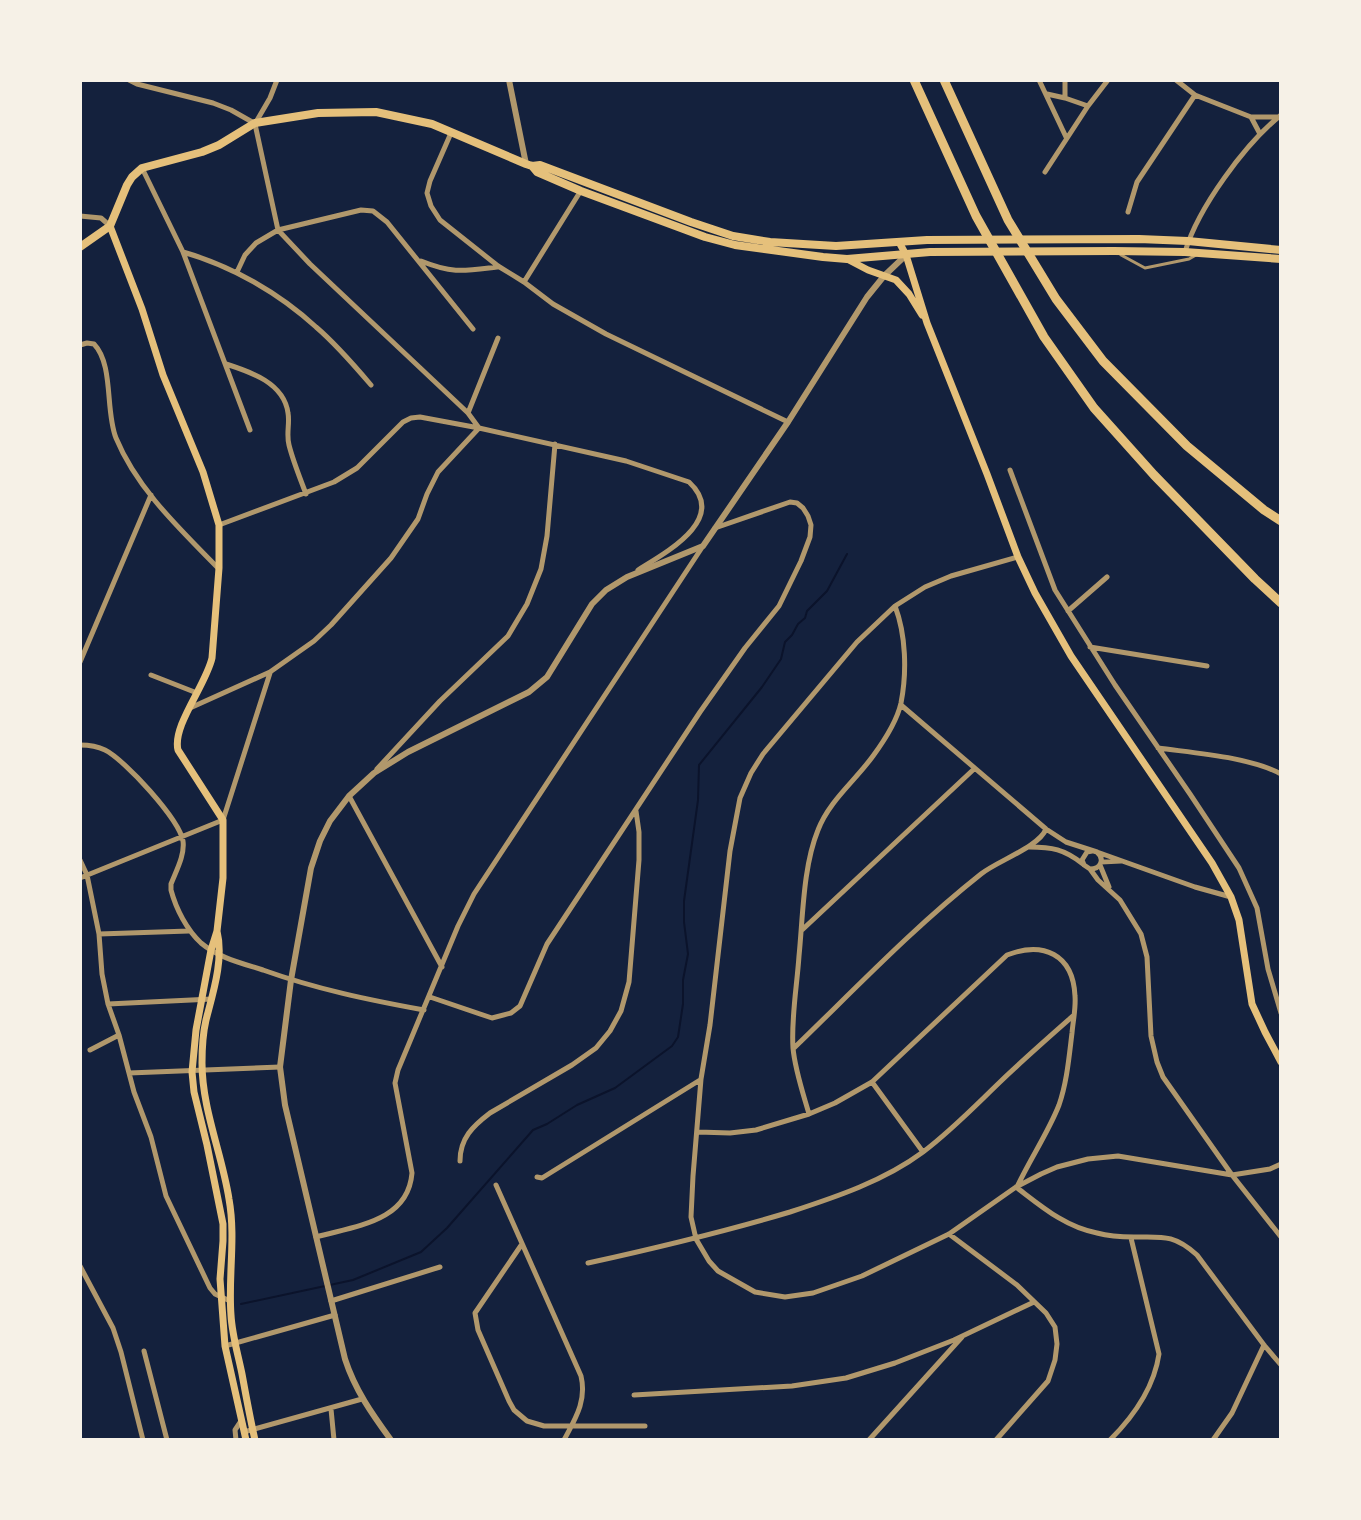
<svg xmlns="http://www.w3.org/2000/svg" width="1361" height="1520" font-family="Lora,serif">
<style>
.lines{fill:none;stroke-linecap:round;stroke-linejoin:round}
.stream{stroke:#0b132b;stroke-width:2}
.service{stroke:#b1986c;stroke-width:3}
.minor{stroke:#b1986c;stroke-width:5}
.tertiary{stroke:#b1986c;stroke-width:6}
.secondary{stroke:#e5c07b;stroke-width:7}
.primary{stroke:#e5c07b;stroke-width:8}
.motorway{stroke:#e5c07b;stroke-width:9}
</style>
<rect width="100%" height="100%" fill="#14213d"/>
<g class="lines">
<path class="stream" d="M 241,1304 L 353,1280 L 421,1252 L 447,1228 L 533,1130 L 547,1124 L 577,1105 L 615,1088 L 672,1046 L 678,1037 L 683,1004 L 683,980 L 688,954 L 684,922 L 684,901 L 698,800 L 699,765 L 762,687 L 781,659 L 785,642 L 792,635 L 798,624 L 805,618 L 807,611 L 827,591 L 847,554"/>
<path class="service" d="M 1121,255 L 1145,268 L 1189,259 L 1196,255"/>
<path class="minor" d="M 129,80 L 137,84 L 213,103 L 231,110 L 254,123
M 1039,80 L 1066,137
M 1065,80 L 1065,98
M 1176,80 L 1195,95 L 1251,117 L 1278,117
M 1047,94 L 1065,98 L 1088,106
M 1251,117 L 1260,134
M 256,122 L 270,98 L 277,80
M 451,133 L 430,181 L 427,193 L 431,206 L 440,220 L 498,266 L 524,282 L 553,304 L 606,334 L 788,422
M 142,168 L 183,252 L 250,430
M 1045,172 L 1088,106 L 1108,80
M 1128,212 L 1137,182 L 1195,95
M 80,216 L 101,218 L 109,225
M 183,252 C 232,266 279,293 316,327 C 336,344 354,365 371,385
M 1185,252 C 1198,208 1245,144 1281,115
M 421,261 C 453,274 464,271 497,267
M 237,272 L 245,255 L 256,243 L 278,230 L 361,210 L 373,211 L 387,222 L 473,329
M 524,282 L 580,192
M 80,345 L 87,343 L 94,344 C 114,365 105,411 116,438 C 137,489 180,529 218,568
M 226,364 C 251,372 284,383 288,413 C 290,423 286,434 289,445 C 293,461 300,478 306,494
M 468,413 L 498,338
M 1010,470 L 1055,590 L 1115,685 L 1190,794 L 1239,868 L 1257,908 L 1268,969 L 1281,1013
M 219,525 L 334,482 L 357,468 L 403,422 L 411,418 L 420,417 L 479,428 L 626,461 L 689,482 C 729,519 665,553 638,570
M 1018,557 L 951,576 L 925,587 L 895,606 L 857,642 L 763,754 L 751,773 L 740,798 L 730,851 L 710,1025 L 701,1079 L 693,1176 L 691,1217 L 696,1239 L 709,1261 L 718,1271 L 755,1292 L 785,1297 L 813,1293 L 862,1276 L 949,1234 L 1016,1187 L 1041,1174 L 1057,1167 L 1088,1159 L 1118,1156 L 1232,1175 L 1270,1169 L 1281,1164
M 1068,611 L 1107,577
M 1090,647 L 1207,666
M 80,662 L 151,495
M 151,675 L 197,693
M 901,705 L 1046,829 L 1066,842 L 1097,852 C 1105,859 1101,869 1090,869 L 1084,865 L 1082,860 L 1087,852 L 1092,851
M 190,708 L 270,672 L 314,641 L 331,625 L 391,558 L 418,519 L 427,494 L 438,472 L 479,428 L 468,413 L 310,264 L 278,230 L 255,124
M 80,745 C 88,745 97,746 105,750 C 125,760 179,819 183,841 C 185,855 176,871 171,884 L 171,890 C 176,909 187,930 201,943 C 219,958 241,963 263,970 C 316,989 369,1000 424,1010
M 1158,748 C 1194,753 1250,757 1281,774
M 377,769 L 440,701 L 508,636 L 527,604 L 541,569 L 547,536 L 555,444
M 349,796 L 442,967
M 1029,847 C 1052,847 1064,849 1083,864
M 1097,852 L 1195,887 L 1231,897
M 80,860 L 87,875 L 99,934 L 102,974 L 108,1004 L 119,1035 L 134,1092 L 151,1137 L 166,1196 L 210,1288 L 215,1294 L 230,1301
M 1101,862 L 1121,861
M 1100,865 L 1109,887
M 1090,869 L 1098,880 L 1120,900 L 1141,934 L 1147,957 L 1151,1036 L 1157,1062 L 1163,1077 L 1232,1175 L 1281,1237
M 80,878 L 223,820 L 270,673
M 802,930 L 974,769
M 99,934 L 189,931
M 430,997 L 492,1018 L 511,1013 L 520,1006 L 547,944 L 700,712 L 745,648 L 779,606 L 801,561 L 810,537 L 811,525 L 808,516 L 803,508 L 797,503 L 790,502 L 715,528
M 108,1004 L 212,999
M 794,1048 C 855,989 914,927 981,874 C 997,861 1039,847 1046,829
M 90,1050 L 119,1035
M 129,1073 L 280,1067
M 872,1082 L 923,1152
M 809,1114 C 803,1093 795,1070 793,1048 C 791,1018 797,986 799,956 C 803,916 803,867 818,830 C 829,801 855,781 873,756 C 884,741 897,721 901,703 C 907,672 906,635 895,606
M 698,1132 L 730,1133 L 756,1130 L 809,1114 L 835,1103 L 872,1082 L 1007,955 C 1043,941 1073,954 1075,996 C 1076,1008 1073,1021 1072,1033 C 1069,1057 1067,1082 1059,1105 C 1048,1133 1030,1159 1017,1187
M 460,1161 C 460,1138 473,1126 490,1113 L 572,1065 L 596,1048 L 610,1031 L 621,1011 L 629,982 L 639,860 L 639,832 L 636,811
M 537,1177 L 542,1178 L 700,1080
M 496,1185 L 581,1376 C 587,1401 575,1419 564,1440
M 1016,1187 C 1041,1206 1065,1227 1097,1233 C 1108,1236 1122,1237 1134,1237 C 1162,1237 1174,1234 1197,1255 L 1264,1345 L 1281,1365
M 949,1234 L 1017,1285 L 1046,1313 L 1055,1327 L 1057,1344 L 1055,1360 L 1048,1381 L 996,1440
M 316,1237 C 355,1226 408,1222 412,1173 L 395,1083 L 398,1070 L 458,926 L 474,894 L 703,546
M 522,1244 L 475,1313 L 478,1330 L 509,1401 L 514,1410 L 527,1421 L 544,1426 L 645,1426
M 588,1263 C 656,1248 723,1232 790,1212 C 836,1197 884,1181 923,1152 C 951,1131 975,1106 1000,1082 C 1024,1059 1048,1038 1073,1016
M 80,1266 L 113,1328 L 121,1352 L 143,1440
M 331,1301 L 440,1267
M 225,1346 L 335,1315
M 144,1351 L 167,1440
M 634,1395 L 792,1386 L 846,1378 L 895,1363 L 954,1340 L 1034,1302
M 331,1409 L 334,1440
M 244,1432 L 362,1399
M 236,1440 L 235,1430 L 241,1421
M 869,1440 L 962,1337
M 1110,1440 C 1134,1416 1154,1388 1159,1354 L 1131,1238
M 1213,1440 L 1232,1413 L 1264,1345"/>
<path class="tertiary" d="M 509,80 L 526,164
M 391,1440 C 372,1414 355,1390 345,1359 L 285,1105 L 280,1067 L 291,980 L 311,868 L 320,841 L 330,821 L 349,796 L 374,773 L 408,752 L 529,692 L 547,677 L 592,604 L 606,590 L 627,577 L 703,546 L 788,422 L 867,297 L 884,276 L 906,255"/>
<path class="secondary" d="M 110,226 L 142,309 L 163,375 L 203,472 L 219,525 L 219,568 L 212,658 C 206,685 172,726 178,750 L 223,820 L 223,878 L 217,931 L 211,950 L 196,1030 L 192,1072 L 194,1092 L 207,1145 L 223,1224 L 223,1241 L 220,1279 L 225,1346 L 246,1440
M 899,242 L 906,255 L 927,323 L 987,474 L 1018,557 L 1035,593 L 1071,656 L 1212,863 L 1231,897 L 1239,920 L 1252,1004 L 1265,1032 L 1281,1062
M 847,259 L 868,270 L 896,280 L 909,294 L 922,315
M 217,931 C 224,959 213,993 206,1020 C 203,1033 202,1049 202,1063 C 202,1109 222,1154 229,1199 C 236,1238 228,1276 231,1315 C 232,1335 238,1354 242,1374 C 246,1396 250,1418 255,1440"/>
<path class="primary" d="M 532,166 L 537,172 L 581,191 L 705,237 L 735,245 L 823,257 L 847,259 L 930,252 L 1114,251 L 1185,252 L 1281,259
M 80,247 L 110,226 L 127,185 L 132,177 L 142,168 L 202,152 L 219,145 L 255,123 L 318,113 L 376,112 L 432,124 L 526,164 L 532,166 L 540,165 L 691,222 L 733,236 L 770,242 L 836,246 L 927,240 L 1139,239 L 1188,241 L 1281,250"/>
<path class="motorway" d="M 914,80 L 976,216 L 1044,337 L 1094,408 L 1154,475 L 1255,579 L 1281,603
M 944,80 L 1008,220 L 1056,299 L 1103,361 L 1187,446 L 1264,510 L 1281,521"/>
</g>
<rect width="1361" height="1520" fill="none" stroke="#f6f1e7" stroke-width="164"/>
</svg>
